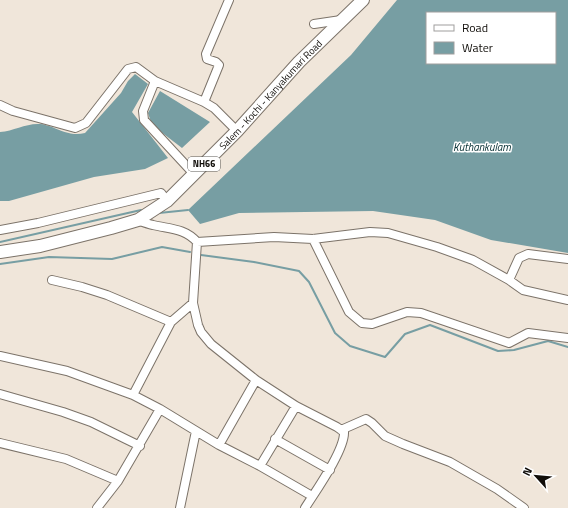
<svg xmlns="http://www.w3.org/2000/svg" width="568" height="508" font-family="'Titillium Web',sans-serif">
<style>
.water{fill:#779ea3;fill-rule:evenodd}
.lines{fill:none;stroke-linecap:round;stroke-linejoin:round}
.stream{stroke:#779ea3;stroke-width:2}
.minor-casing{stroke:#7c7369;stroke-width:10}
.highway-casing{stroke:#7c7369;stroke-width:14}
.minor{stroke:#fff;stroke-width:8}
.highway{stroke:#fff;stroke-width:12}
.labels{text-anchor:middle;stroke-width:3;stroke-linejoin:round;paint-order:stroke}
.shield{fill:#fff;stroke:#585653;stroke-width:1}
.shield-label{font-size:9px;font-weight:bold;fill:#100d09}
.street-label{font-size:10px;fill:#100d09;stroke:#fff}
.water-label{font-size:11px;font-style:italic;fill:#052f33;stroke:#fff}
</style>
<rect width="100%" height="100%" fill="#f0e6da"/>
<path class="water" d="M 397,0 L 568,0 L 568,253 L 491,240 L 435,220 L 373,211 L 239,213 L 200,224 L 188,210 L 351,55 ZM 427,13 L 555,13 L 555,63 L 427,63 Z
M 135,74 L 148,84 L 132,112 L 168,158 L 145,169 L 94,177 L 9,201 L 0,201 L 0,132 C 14,131 26,123 40,124 C 44,124 48,126 52,127 C 64,132 73,136 85,133 L 121,93 L 128,81 Z
M 160,91 L 210,122 L 182,148 L 152,125 L 148,113 Z"/>
<g class="lines">
<path class="stream" d="M 159,213 L 188,210
M 0,242 L 141,210
M 201,255 L 254,262 L 299,271 L 309,282 L 335,333 L 350,346 L 385,357 L 405,334 L 430,325 L 498,351 L 514,350 L 548,341 L 568,347
M 0,264 L 49,257 L 112,259 L 162,247 L 190,252"/>
<defs>
<path id="minor" d="M 314,24 L 341,20
M 155,81 L 143,111 L 144,120 L 194,174
M 204,102 L 219,65 L 216,62 L 207,59 L 206,54 L 229,0
M 0,105 L 13,111 L 75,128 L 86,123 L 128,69 L 136,67 L 155,81 L 204,102 L 214,108 L 237,131
M 138,220 C 143,222 148,224 153,225 C 169,229 185,228 197,242 L 193,303 L 198,325 L 201,332 L 211,344 L 256,380 L 296,406 L 337,427 L 344,432 C 345,450 315,492 305,508
M 0,230 L 38,223 L 161,193 L 167,201
M 313,239 L 349,312 L 362,323 L 372,324 L 407,312 L 421,313 L 509,343 L 528,333 L 568,338
M 197,242 L 274,237 L 313,239 L 370,232 L 388,233 L 437,247 L 473,260 L 509,280 L 519,258 L 528,254 L 568,259
M 52,280 L 82,287 L 107,295 L 171,322 L 193,303
M 509,280 L 523,290 L 568,300
M 0,356 L 67,371 L 133,395 L 160,409 L 219,445 L 260,466 L 312,496
M 0,394 L 63,412 L 91,422 L 140,446
M 133,395 L 171,322
M 341,430 L 366,419 L 372,423 L 385,436 L 403,444 L 450,462 L 497,489 L 524,508
M 275,439 L 330,470
M 0,443 L 66,459 L 118,481
M 219,445 L 256,380
M 260,466 L 296,406
M 97,508 L 118,481 L 160,409
M 180,508 L 196,431"/>
<g id="highway">
<path id="s1" d="M 0,252 L 40,246 L 111,228 L 138,220 L 167,201 L 237,131 L 299,62 L 363,0"/>
</g>
</defs>
<use href="#minor" class="minor-casing"/>
<use href="#highway" class="highway-casing"/>
<use href="#minor" class="minor"/>
<use href="#highway" class="highway"/>
</g>
<g class="labels">
<rect class="shield" x="188" y="157" width="32" height="14" rx="3"/>
<g class="shield-label">
<text x="204" y="167">NH66</text>
</g>
<g class="street-label">
<text dy="4" stroke="none"><textPath href="#s1" startOffset="325">Salem - Kochi - Kanyakumari Road</textPath></text>
</g>
<g class="water-label">
<text x="482" y="151">Kuthankulam</text>
</g>
</g>
<rect x="426" y="12" width="130" height="52" fill="#ffffff" stroke="#9f9e9d"/>
<rect x="434" y="25" width="20" height="6" fill="#ffffff" stroke="#9f9e9d"/>
<text x="462" y="32" font-size="12" fill="#100d09">Road</text>
<rect x="434" y="42" width="20" height="12" fill="#779ea3" stroke="#9f9e9d"/>
<text x="462" y="52" font-size="12" fill="#100d09">Water</text>
<g transform="translate(536 476) rotate(297)" stroke="#ffffff" stroke-width="3" paint-order="stroke">
<path d="M0-3L7 15L0 10L-7 15Z" fill="#100d09"/>
<text y="-6" font-size="11" font-weight="bold" text-anchor="middle" fill="#100d09">N</text>
</g>
</svg>
